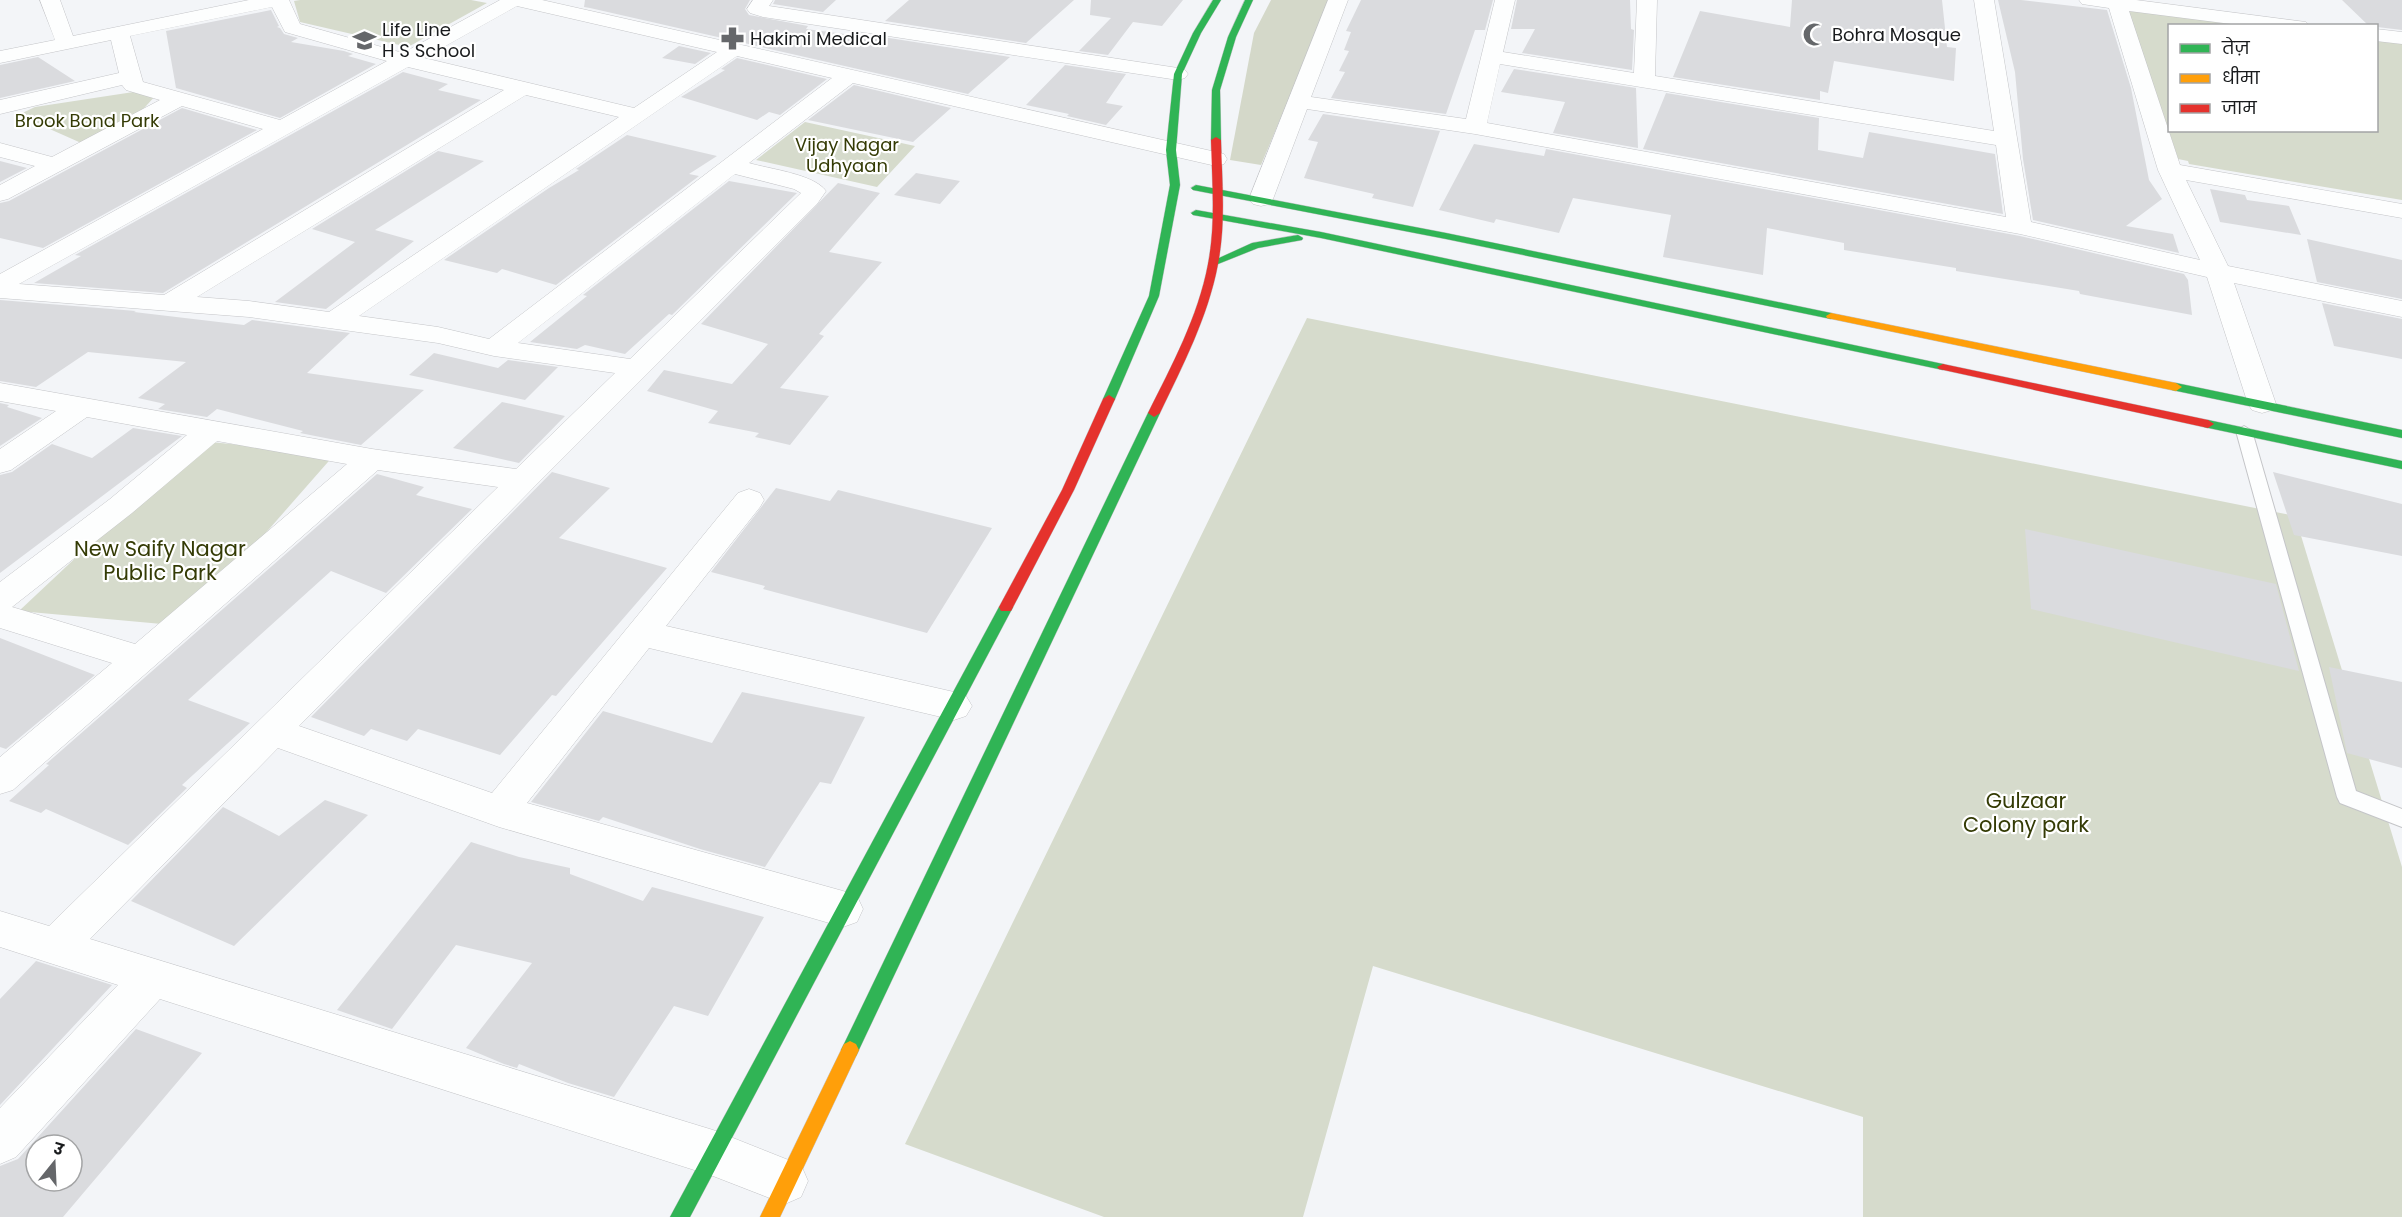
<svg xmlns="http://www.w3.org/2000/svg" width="2402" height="1217" font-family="Poppins,'Noto Sans Devanagari',sans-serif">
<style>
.green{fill:#d6dbcc}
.forest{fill:#d4d8c9}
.building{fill:#dadbde;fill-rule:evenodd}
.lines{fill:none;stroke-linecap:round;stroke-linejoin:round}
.lane-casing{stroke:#c4c5c8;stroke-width:2}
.street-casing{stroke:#c4c5c8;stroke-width:1}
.fast-casing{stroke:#c4c5c8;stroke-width:1}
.slow-casing{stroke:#c4c5c8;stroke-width:1}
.jam-casing{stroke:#c4c5c8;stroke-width:1}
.lane{fill:#fdfefe;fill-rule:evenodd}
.street{fill:#fdfefe;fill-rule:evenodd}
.fast{fill:#30b455;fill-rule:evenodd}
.slow{fill:#ff9f0a;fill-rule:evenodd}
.jam{fill:#e5322d;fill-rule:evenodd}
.labels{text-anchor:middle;stroke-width:4.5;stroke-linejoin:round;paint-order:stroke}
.far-poi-label{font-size:18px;fill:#191b1d;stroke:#fff;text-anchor:start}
.far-park-label{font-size:18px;fill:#343b05;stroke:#fff}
.park-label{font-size:21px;fill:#343b05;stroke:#fff}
</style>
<rect width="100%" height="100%" fill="#f3f5f8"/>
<path class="green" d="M 300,0 L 471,0 L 487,3 L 408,47 L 300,22 L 294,1 Z
M 2128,9 L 2281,25 L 2170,26 L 2170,130 L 2376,130 L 2377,36 L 2402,39 L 2402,200 L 2189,164 L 2188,161 L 2178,159 Z
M 140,91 L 157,94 L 136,117 L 88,146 L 18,115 L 35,107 Z
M 805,122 L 915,146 L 877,187 L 756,160 Z
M 1307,318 L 2295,516 L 2402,867 L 2402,1217 L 1863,1217 L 1863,1117 L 1373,966 L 1303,1217 L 1104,1217 L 905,1144 Z
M 200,441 L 335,454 L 184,626 L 19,611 Z"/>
<path class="forest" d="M 1271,0 L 1330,0 L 1261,165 L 1230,160 L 1254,33 Z"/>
<path class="building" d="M 585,0 L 750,0 L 745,9 L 749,15 L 808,26 L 806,29 L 868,37 L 870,35 L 1010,57 L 968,94 L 590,8 L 584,7 Z
M 775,0 L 836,0 L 823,12 L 773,4 Z
M 909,0 L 1074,0 L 1026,43 L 885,21 Z
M 1091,0 L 1183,0 L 1162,26 L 1133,22 L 1108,55 L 1079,51 L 1111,18 L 1090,15 Z
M 1361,0 L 1493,0 L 1485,30 L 1475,30 L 1446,114 L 1331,98 L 1345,72 L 1339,71 L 1349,51 L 1344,50 L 1351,32 L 1346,31 Z
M 1517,0 L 1630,0 L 1631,29 L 1634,30 L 1632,70 L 1522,53 L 1535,29 L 1511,29 Z
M 1792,0 L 1942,0 L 1947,47 L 1956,48 L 1954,81 L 1834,61 L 1828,93 L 1820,91 L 1820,100 L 1673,77 L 1700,11 L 1790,27 Z
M 1998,0 L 2021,0 L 2107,10 L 2131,88 L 2149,180 L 2162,199 L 2126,226 L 2173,234 L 2179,253 L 2033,220 L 2023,159 L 2015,72 Z
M 2342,0 L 2402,0 L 2402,30 L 2369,26 Z
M 271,10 L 279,26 L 277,27 L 280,28 L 284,34 L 298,38 L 291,42 L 344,51 L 353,54 L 348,56 L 376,64 L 280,118 L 176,88 L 166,31 Z
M 679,46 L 711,53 L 695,64 L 662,58 Z
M 38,57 L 75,81 L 0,98 L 0,65 Z
M 737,58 L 827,79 L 780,115 L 769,112 L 757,120 L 681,97 L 725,70 L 721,69 Z
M 1065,65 L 1126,74 L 1106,103 L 1123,106 L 1106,125 L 1067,116 L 1069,114 L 1026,105 Z
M 1514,69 L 1636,88 L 1638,148 L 1553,133 L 1565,102 L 1501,92 Z
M 403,72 L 448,84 L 438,90 L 481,100 L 163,293 L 34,283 L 81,256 L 75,255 Z
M 854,85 L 951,108 L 913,142 L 808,120 Z
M 1666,93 L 1819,118 L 1818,150 L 1863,158 L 1869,132 L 1995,154 L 2003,214 L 1643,149 Z
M 182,108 L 257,130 L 43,248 L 0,238 L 0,203 L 9,201 Z
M 1323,114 L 1440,131 L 1413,207 L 1372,198 L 1374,194 L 1304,178 L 1318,142 L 1308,140 Z
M 627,135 L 717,156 L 689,174 L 699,176 L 556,285 L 502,269 L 497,273 L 444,260 L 549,188 L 579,170 L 576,169 Z
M 1474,144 L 1544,156 L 1546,149 L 2020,236 L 2184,274 L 2188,280 L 2192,315 L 2080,294 L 2079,291 L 1956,271 L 1956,268 L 1844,250 L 1844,243 L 1767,228 L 1763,275 L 1663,257 L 1671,215 L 1573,198 L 1559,233 L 1496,219 L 1494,223 L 1439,210 Z
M 438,151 L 484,161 L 375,230 L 414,241 L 326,309 L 275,302 L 355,242 L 312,229 Z
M 0,161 L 27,168 L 0,182 Z
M 916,173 L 960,181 L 940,204 L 894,195 Z
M 729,181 L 797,193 L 672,315 L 669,314 L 625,354 L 585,345 L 577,349 L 530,342 L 587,296 L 583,295 Z
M 838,183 L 880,193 L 829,252 L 882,262 L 819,334 L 824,336 L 780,388 L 829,396 L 790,445 L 755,437 L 759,433 L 708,423 L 718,411 L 647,391 L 664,370 L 732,384 L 768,344 L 701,324 Z
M 2210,189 L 2245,195 L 2247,200 L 2289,206 L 2301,235 L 2220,222 Z
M 2307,239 L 2402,260 L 2402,299 L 2317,282 Z
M 0,300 L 136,311 L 134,312 L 244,325 L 252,320 L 350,333 L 307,373 L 424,390 L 361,445 L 300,433 L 303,431 L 217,409 L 207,417 L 158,409 L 165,404 L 138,398 L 186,362 L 88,352 L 36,387 L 0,381 Z
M 2322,303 L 2402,319 L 2402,359 L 2334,346 Z
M 434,353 L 498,368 L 508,360 L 558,367 L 525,400 L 409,375 Z
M 502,402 L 565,416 L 519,463 L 453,448 Z
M 0,403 L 9,405 L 7,407 L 42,418 L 0,446 Z
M 133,428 L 182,436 L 0,573 L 0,475 L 12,472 L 52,444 L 92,458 Z
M 552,472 L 610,488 L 559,538 L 667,568 L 556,696 L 552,695 L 500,755 L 418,729 L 407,741 L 371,729 L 364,736 L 311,717 Z
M 2273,472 L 2402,504 L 2402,556 L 2294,535 Z
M 377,474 L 424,487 L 416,495 L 472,509 L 386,593 L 331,571 L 188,700 L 250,723 L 182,785 L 187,788 L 128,845 L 46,809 L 41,813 L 9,801 L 49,765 L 46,764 Z
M 776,488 L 830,501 L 838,490 L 992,528 L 927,633 L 763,589 L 765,586 L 711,572 Z
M 2025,529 L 2276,584 L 2299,671 L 2031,609 Z
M 0,638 L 95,675 L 6,749 L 0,747 Z
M 2329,667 L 2402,682 L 2402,768 L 2347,753 Z
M 742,692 L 865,717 L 831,784 L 820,782 L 765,867 L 700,849 L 603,817 L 599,821 L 531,802 L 603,711 L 712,743 Z
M 325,800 L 368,815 L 234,946 L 131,901 L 223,807 L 279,836 Z
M 471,842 L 519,857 L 570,868 L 570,874 L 643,901 L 652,887 L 764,917 L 708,1016 L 674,1006 L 614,1097 L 568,1083 L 519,1064 L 517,1068 L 504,1064 L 466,1048 L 532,963 L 456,945 L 392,1029 L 337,1010 Z
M 36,961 L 112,985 L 0,1105 L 0,999 Z
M 136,1029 L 202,1053 L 63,1217 L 0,1217 L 0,1166 L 18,1159 ZM 36,1145 L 72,1145 L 72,1181 L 36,1181 Z"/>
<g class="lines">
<defs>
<path id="lane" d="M 2244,426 L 2252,431 L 2356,791 L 2402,809 L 2402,827 L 2340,803 L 2337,797 L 2236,431 Z"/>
<path id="street" d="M 40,0 L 60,0 L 73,36 L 249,0 L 289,0 L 300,24 L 403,53 L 500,0 L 542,0 L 1216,152 L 1224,154 L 1227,159 L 1224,164 L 1216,166 L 853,83 L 749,163 C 769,169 814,174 826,191 L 817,204 L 534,487 L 299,726 L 492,793 L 738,493 L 749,489 L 760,493 L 764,500 L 760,507 L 666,626 L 954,692 L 966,696 L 972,706 L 966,716 L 954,720 L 649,648 L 527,803 L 843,891 L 857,896 L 863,909 L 857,922 L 843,927 L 499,827 L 278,748 L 90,939 L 713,1130 L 801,1165 L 808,1181 L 801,1197 L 785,1204 L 713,1176 L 160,999 L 16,1157 L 0,1164 L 0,1108 L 118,985 L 0,947 L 0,911 L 49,926 L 498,487 L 378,470 L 13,790 L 0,794 L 0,757 L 112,663 L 0,628 L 0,582 L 110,499 L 187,435 L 87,417 L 11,470 L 0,473 L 0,449 L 56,411 L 0,401 L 0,383 L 372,449 L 516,469 L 615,373 L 494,356 L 438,343 L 249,317 L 0,298 L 0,274 L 263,129 L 182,106 L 8,199 L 0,201 L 0,185 L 35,166 L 0,157 L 0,143 L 52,157 L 160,100 L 126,90 L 122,85 L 0,114 L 0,100 L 119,73 L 111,40 L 0,63 L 0,51 L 55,40 ZM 517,6 L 717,52 L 634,108 L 424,58 ZM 272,7 L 285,32 L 387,61 L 280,120 L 143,82 L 130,36 ZM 737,56 L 832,78 L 489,339 L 438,327 L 359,316 ZM 408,67 L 504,90 L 164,295 L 19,284 ZM 526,95 L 619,117 L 329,312 L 249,301 L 197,297 ZM 735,174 L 794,189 L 801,193 L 630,359 L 518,343 ZM 217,441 L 347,464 L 135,644 L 12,607 L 132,513 Z
M 753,0 L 773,0 L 769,6 L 1178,68 L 1185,70 L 1188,74 L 1185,78 L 1178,80 L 763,17 L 750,13 L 747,9 Z
M 1328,0 L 1348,0 L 1311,97 L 1466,119 L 1495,0 L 1515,0 L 1503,52 L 1634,73 L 1637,0 L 1657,0 L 1655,76 L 1994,131 L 1974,0 L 1994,0 L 2031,222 L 2200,260 L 2158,170 L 2109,8 L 2082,4 L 2079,0 L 2136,0 L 2306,22 L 2309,26 L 2247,26 L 2129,11 L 2180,165 L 2402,204 L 2402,218 L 2186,180 L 2228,266 L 2402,301 L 2402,317 L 2234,283 L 2276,404 L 2272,410 L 2262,413 L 2252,410 L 2248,404 L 2207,277 L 2020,234 L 1475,134 L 1307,109 L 1273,199 L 1269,204 L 1261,206 L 1253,204 L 1249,199 ZM 1500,64 L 1996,145 L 2006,217 L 1487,123 Z
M 2376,29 L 2402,32 L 2402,44 L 2376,41 Z"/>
<path id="fast" d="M 1213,0 L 1221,0 L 1201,33 L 1182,74 L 1176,150 L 1180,185 L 1159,296 L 1115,399 L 1113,402 L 1105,402 L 1103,399 L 1149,296 L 1170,185 L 1166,150 L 1174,74 L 1193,33 Z
M 1245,0 L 1253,0 L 1236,37 L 1220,90 L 1221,140 L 1216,143 L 1211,140 L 1212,90 L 1228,37 Z
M 1196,185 L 1446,233 L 1831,313 L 1836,316 L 1831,319 L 1446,239 L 1193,190 L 1191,188 Z
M 1196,210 L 1321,232 L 1943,364 L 1949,367 L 1943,370 L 1321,238 L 1193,215 L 1191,213 Z
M 1298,235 L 1303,238 L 1302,240 L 1258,248 L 1213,266 L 1208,263 L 1252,243 Z
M 2176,383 L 2402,430 L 2402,438 L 2172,390 L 2172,384 Z
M 1154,409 L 1160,413 L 856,1056 L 850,1059 L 844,1056 L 841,1050 L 844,1044 L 1148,413 Z
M 2208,420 L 2402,461 L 2402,469 L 2204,427 L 2202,424 Z
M 1006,602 L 1013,607 L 690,1217 L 670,1217 L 999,607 Z"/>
<path id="slow" d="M 1831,313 L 2176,383 L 2182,387 L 2176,391 L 1827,318 L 1826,316 Z
M 850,1041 L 856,1044 L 859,1050 L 780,1217 L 760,1217 L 844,1044 Z"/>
<path id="jam" d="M 1216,137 L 1221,140 C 1222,181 1226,223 1218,264 C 1208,317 1183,365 1160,413 L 1154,417 L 1148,413 C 1172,365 1198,317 1208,264 C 1216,223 1212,181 1211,140 Z
M 1943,364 L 2208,420 L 2214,424 L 2208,428 L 1939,369 L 1937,367 Z
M 1109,395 L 1115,399 L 1074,490 L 1011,611 L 1001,611 L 999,607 L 1062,490 L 1103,399 Z"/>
</defs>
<use href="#lane" class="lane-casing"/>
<use href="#street" class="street-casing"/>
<use href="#fast" class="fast-casing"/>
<use href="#slow" class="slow-casing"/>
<use href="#jam" class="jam-casing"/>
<use href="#lane" class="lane"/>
<use href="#street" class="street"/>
<use href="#fast" class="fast"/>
<use href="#slow" class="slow"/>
<use href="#jam" class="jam"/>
</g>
<defs>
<symbol id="mosque-bare" viewBox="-9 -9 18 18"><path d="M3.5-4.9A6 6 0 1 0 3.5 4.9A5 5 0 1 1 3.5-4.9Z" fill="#65676a" stroke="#fff" stroke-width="2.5" paint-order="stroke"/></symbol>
<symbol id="pharmacy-bare" viewBox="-9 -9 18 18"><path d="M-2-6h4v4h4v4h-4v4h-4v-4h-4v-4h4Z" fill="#65676a" stroke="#fff" stroke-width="2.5" paint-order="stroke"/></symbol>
<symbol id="school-bare" viewBox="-9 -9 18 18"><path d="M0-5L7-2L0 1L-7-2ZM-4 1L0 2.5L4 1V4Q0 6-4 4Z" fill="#65676a" stroke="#fff" stroke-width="2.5" paint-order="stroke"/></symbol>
</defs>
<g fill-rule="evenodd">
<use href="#mosque-bare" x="1798" y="18" width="33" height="33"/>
<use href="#pharmacy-bare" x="716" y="22" width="33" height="33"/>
<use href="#school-bare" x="348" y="24" width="33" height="33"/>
</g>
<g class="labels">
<g class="far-poi-label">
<text x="382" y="36">Life Line<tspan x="382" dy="21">H S School</tspan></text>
<text x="1832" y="41">Bohra Mosque</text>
<text x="750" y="45">Hakimi Medical</text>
</g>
<g class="far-park-label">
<text x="87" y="127">Brook Bond Park</text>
<text x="847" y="151">Vijay Nagar<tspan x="847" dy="21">Udhyaan</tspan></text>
</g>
<g class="park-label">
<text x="160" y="556">New Saify Nagar<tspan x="160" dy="24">Public Park</tspan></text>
<text x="2026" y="808">Gulzaar<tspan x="2026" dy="24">Colony park</tspan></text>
</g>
</g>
<rect x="2168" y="24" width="210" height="108" fill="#ffffff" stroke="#a3a4a5" stroke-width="1.5"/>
<rect x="2180" y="44" width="30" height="9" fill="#30b455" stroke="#a3a4a5" stroke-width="1.5"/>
<text x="2222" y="54" font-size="18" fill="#191b1d">तेज़</text>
<rect x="2180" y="74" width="30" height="9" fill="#ff9f0a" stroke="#a3a4a5" stroke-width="1.5"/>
<text x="2222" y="84" font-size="18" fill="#191b1d">धीमा</text>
<rect x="2180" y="104" width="30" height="9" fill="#e5322d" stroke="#a3a4a5" stroke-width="1.5"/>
<text x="2222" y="114" font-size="18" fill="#191b1d">जाम</text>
<g transform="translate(54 1163) rotate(18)"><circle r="28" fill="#ffffff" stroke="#a3a4a5" stroke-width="1.5"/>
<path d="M0-4.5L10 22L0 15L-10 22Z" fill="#65676a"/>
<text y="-9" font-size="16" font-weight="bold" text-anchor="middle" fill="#191b1d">उ</text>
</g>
</svg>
